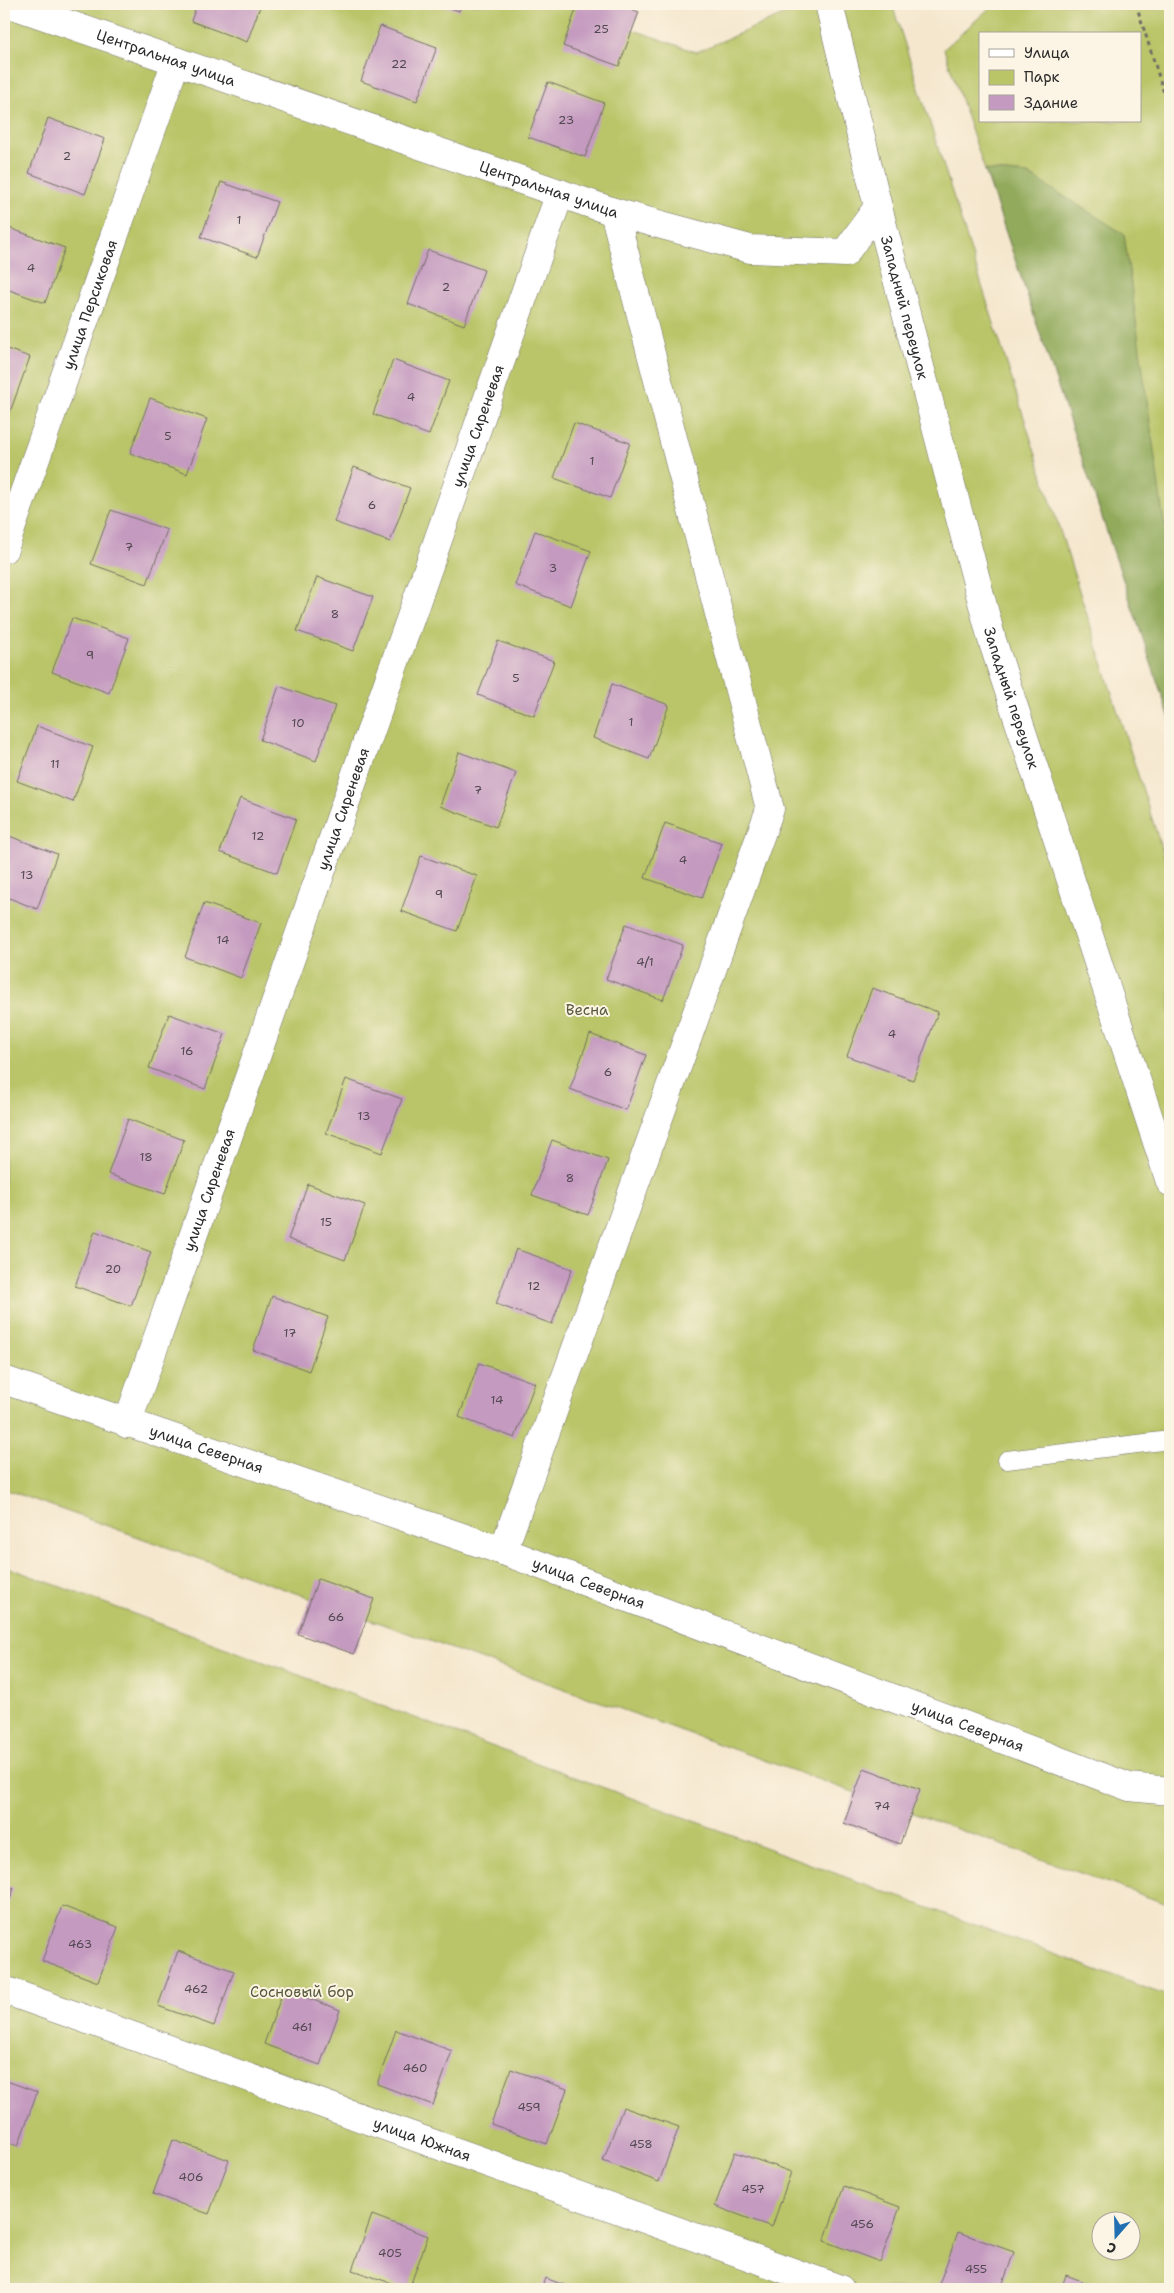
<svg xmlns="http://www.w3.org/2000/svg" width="1174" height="2293" font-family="'Shantell Sans',sans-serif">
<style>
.green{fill:#b9c567;stroke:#727849;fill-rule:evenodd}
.forest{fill:#92aa5c;stroke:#5e6a44}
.building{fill:#c49ac0}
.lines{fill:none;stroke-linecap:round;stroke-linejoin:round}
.lane-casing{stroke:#726d64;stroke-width:19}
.street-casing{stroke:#726d64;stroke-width:29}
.path{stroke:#726d64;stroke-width:3;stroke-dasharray:4 4;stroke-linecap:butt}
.lane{stroke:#fff;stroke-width:18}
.street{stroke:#fff;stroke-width:28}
.labels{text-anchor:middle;stroke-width:4;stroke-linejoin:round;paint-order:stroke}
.number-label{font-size:12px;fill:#514750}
.street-label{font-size:15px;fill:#2b2b2b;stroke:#fcf5e5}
.park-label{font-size:15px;fill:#56593d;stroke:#fcf5e5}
</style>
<rect width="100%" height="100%" fill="#fcf5e5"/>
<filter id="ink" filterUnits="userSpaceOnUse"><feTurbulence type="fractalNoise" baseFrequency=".02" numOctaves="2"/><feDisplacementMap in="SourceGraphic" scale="10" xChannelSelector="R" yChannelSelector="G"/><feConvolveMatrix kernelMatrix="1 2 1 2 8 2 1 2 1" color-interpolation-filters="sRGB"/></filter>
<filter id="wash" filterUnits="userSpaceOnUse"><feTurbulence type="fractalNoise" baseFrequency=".0096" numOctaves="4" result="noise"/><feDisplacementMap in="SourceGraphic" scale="20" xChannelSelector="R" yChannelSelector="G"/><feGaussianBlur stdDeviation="1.12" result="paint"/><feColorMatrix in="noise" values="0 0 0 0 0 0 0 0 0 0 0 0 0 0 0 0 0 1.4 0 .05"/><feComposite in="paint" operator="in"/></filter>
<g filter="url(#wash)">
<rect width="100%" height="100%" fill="#f5e7ce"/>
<path class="green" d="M 4,4 L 561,4 L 696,52 L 809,4 L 892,4 L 1170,875 L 1170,1905 L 4,1489 Z
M 994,4 L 1170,4 L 1170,719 L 944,49 ZM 980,34 L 1140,34 L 1140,121 L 980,121 Z
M 4,1566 L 1170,1997 L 1170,2289 L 4,2289 ZM 1102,2220 L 1132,2220 L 1132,2250 L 1102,2250 Z"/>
<path class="forest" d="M 985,170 L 1028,174 L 1124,234 L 1164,523 L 1170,532 L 1170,719 Z"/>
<g id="blocks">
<path class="building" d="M 197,4 L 261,4 L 247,42 L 191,21 Z
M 439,4 L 462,4 L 459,11 Z
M 578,4 L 617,4 L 639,12 L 619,66 L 563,46 Z
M 380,26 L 437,47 L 417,101 L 361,81 Z
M 548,82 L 604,103 L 585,157 L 528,137 Z
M 48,118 L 105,139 L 85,194 L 29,173 Z
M 221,182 L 277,202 L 257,257 L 201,237 Z
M 9,228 L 65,248 L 45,303 L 4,288 L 4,241 Z
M 428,250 L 484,270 L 464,325 L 408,304 Z
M 4,348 L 30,357 L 10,412 L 4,410 Z
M 393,360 L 449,381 L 429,435 L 373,414 Z
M 150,398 L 207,419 L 187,474 L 130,453 Z
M 574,423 L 630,443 L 610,498 L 554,478 Z
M 354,467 L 410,488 L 390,542 L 334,522 Z
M 111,510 L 167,530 L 147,584 L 91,564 Z
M 535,531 L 591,551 L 571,606 L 515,585 Z
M 317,577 L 373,597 L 353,651 L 297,631 Z
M 72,618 L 129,638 L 109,693 L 52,672 Z
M 498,641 L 554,661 L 534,716 L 478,695 Z
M 612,684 L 669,705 L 649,759 L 593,738 Z
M 279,686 L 335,706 L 316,761 L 260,740 Z
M 37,726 L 93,747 L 73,802 L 17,781 Z
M 459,752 L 516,773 L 496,827 L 440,806 Z
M 240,798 L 296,819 L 277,873 L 220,852 Z
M 665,823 L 722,843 L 702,898 L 645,878 Z
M 4,834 L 57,854 L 37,909 L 4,896 Z
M 421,856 L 477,876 L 457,931 L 401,911 Z
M 204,903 L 261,923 L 241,978 L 185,957 Z
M 626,924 L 683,945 L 663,1000 L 606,979 Z
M 872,988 L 938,1012 L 913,1080 L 847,1056 Z
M 169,1014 L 225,1034 L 205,1089 L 149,1068 Z
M 590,1034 L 646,1055 L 626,1110 L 570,1089 Z
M 346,1079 L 402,1099 L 382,1153 L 326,1133 Z
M 128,1119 L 184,1140 L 165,1194 L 108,1174 Z
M 552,1140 L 608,1160 L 588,1215 L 532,1195 Z
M 308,1184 L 365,1205 L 345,1260 L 288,1239 Z
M 95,1231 L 151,1252 L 131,1306 L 75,1286 Z
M 516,1249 L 572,1269 L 552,1324 L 496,1304 Z
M 272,1296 L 328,1317 L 309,1371 L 253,1350 Z
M 479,1363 L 535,1383 L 515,1438 L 459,1417 Z
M 318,1579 L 374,1599 L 354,1654 L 298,1634 Z
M 864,1768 L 920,1789 L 900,1844 L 844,1823 Z
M 4,1884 L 14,1888 L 4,1916 Z
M 62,1906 L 118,1927 L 98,1982 L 42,1961 Z
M 178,1951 L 234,1971 L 214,2026 L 158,2006 Z
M 284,1989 L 340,2010 L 320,2065 L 264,2044 Z
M 396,2030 L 452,2051 L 433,2105 L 377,2084 Z
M 511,2069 L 567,2089 L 547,2144 L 491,2124 Z
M 4,2080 L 37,2092 L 18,2146 L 4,2141 Z
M 623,2107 L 679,2127 L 659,2182 L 603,2161 Z
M 173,2140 L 229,2160 L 209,2214 L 153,2194 Z
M 735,2152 L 791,2172 L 772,2227 L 715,2206 Z
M 844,2186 L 900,2207 L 880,2262 L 824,2241 Z
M 372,2215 L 428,2236 L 409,2289 L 352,2270 Z
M 958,2232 L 1014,2252 L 1001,2289 L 945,2289 L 938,2287 Z
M 1066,2275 L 1103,2289 L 1061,2289 Z
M 545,2278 L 575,2289 L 541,2289 Z"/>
</g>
</g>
<g filter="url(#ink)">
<use href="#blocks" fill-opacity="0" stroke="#726d64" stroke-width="1"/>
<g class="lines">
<defs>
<path id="lane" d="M 1007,1460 L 1170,1440"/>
<g id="street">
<path id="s1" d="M 10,4 L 614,212 L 750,249 L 845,253 L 878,207 L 829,4"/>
<path id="s2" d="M 878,207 L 992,640 L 1170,1182"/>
<path id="s3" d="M 4,549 L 176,61"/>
<path id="s4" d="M 4,1380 L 503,1551 L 1129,1787 L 1170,1791"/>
<path id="s5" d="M 127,1424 L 560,193"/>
<path d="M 503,1551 L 770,809 L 614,212"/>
<path id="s6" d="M 4,1990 L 840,2289"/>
</g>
</defs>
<use href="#lane" class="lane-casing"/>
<use href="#street" class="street-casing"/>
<path class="path" d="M 1136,4 L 1170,112"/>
<use href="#lane" class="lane"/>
<use href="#street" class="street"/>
</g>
</g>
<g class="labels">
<g class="number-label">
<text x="601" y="33">25</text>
<text x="399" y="68">22</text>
<text x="566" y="124">23</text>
<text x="67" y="160">2</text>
<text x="239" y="224">1</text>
<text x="31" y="272">4</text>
<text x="446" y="291">2</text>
<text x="411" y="401">4</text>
<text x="168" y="440">5</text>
<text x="592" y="465">1</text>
<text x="372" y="509">6</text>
<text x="129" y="551">7</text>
<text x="553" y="572">3</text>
<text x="335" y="618">8</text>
<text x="90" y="659">9</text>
<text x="516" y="682">5</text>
<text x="631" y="726">1</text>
<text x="298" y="727">10</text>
<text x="55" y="768">11</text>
<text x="478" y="794">7</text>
<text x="258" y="840">12</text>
<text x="683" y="864">4</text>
<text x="27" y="879">13</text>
<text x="439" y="898">9</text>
<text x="223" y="944">14</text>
<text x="645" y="966">4/1</text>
<text x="892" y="1038">4</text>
<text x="187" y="1055">16</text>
<text x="608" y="1076">6</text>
<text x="364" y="1120">13</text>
<text x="146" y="1161">18</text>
<text x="570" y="1182">8</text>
<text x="326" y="1226">15</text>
<text x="113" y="1273">20</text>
<text x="534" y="1290">12</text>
<text x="290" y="1337">17</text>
<text x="497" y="1404">14</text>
<text x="336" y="1621">66</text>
<text x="882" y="1810">74</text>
<text x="80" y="1948">463</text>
<text x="196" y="1993">462</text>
<text x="302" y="2031">461</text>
<text x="415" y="2072">460</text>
<text x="529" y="2111">459</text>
<text x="641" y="2148">458</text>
<text x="191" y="2181">406</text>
<text x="753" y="2193">457</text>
<text x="862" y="2228">456</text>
<text x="390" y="2257">405</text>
<text x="976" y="2273">455</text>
</g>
<g class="street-label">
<text dy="5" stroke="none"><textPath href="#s1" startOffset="165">Центральная улица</textPath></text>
<text dy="5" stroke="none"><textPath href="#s1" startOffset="570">Центральная улица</textPath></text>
<text dy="5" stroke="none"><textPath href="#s3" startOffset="259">улица Персиковая</textPath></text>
<text dy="5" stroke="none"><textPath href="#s2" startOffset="104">Западный переулок</textPath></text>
<text dy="5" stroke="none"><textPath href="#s5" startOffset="1058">улица Сиреневая</textPath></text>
<text dy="5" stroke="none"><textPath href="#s2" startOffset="509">Западный переулок</textPath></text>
<text dy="5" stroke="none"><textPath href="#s5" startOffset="652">улица Сиреневая</textPath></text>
<text dy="5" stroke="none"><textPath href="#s5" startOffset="248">улица Сиреневая</textPath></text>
<text dy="5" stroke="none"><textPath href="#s4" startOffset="214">улица Северная</textPath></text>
<text dy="5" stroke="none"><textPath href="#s4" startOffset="619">улица Северная</textPath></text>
<text dy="5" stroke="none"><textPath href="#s4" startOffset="1024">улица Северная</textPath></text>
<text dy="5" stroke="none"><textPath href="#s6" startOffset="444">улица Южная</textPath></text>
</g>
<g class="park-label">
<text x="587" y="1015">Весна</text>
<text x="302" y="1997">Сосновый бор</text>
</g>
</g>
<rect width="1174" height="2293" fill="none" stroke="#fcf5e5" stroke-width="20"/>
<rect x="979" y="32" width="162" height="90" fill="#fcf5e5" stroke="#a8a49b"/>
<rect x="989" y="49" width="25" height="8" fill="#ffffff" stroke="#a8a49b"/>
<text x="1024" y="58" font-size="15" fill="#2b2b2b">Улица</text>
<rect x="989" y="70" width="25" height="15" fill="#b9c567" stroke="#a8a49b"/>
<text x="1024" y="82" font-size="15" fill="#2b2b2b">Парк</text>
<rect x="989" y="95" width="25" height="15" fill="#c49ac0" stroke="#a8a49b"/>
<text x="1024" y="108" font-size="15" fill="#2b2b2b">Здание</text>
<g transform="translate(1116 2236) rotate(200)"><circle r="24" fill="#fcf5e5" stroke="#a8a49b"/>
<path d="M0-4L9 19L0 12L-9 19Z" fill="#1f6fb2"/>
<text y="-8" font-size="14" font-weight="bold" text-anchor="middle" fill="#2b2b2b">С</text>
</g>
</svg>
